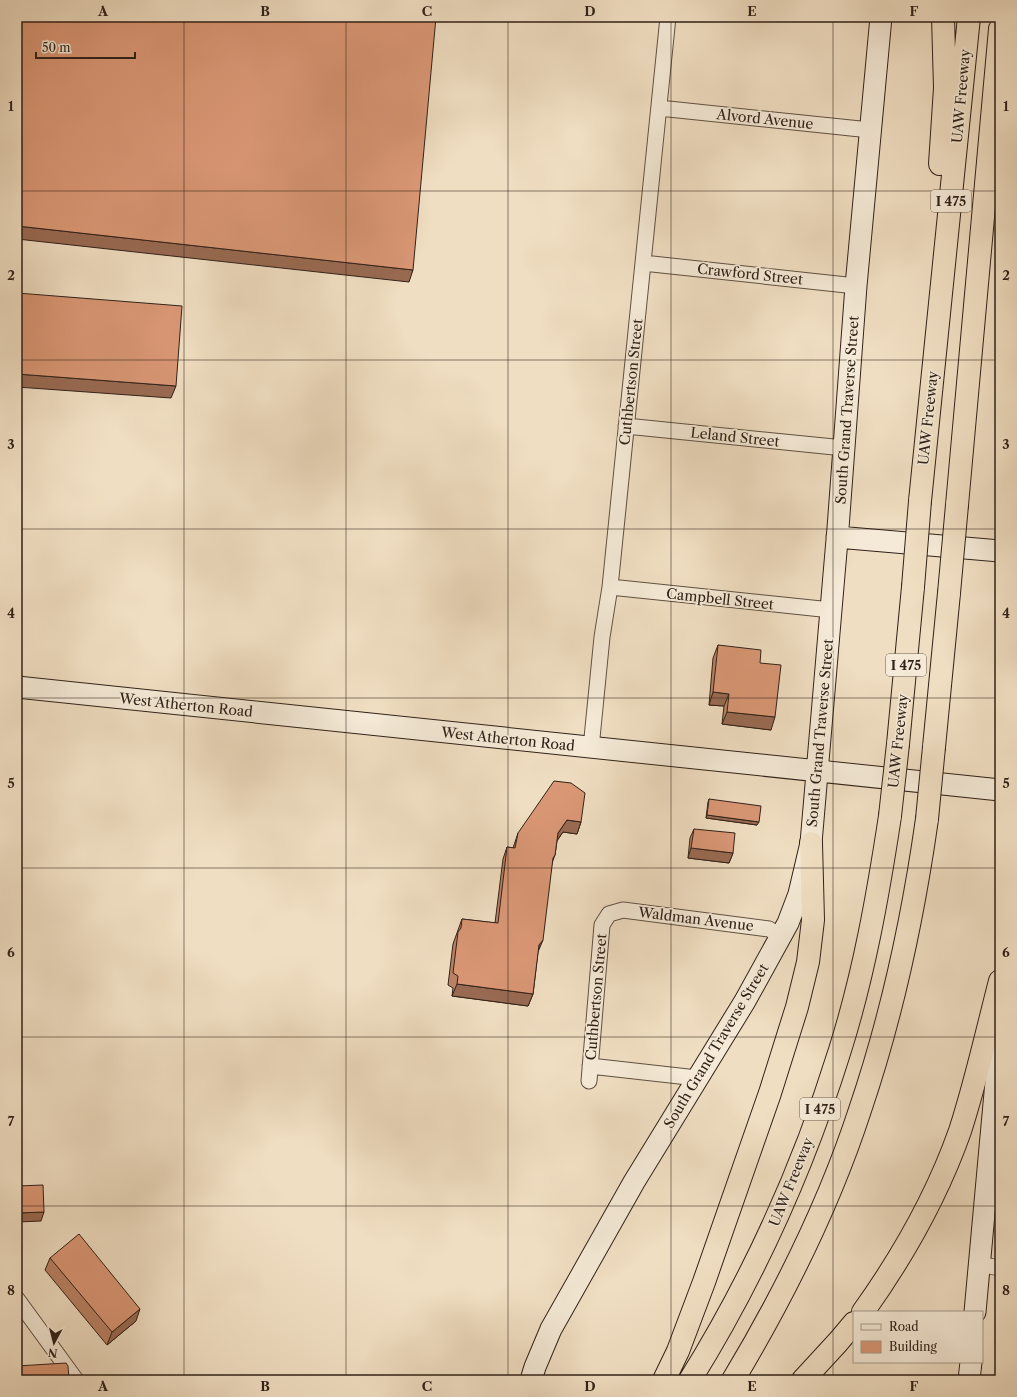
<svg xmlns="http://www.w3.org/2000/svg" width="1017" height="1397" font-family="'Libre Caslon Text',serif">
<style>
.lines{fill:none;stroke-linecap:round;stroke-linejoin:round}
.street-casing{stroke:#605043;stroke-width:17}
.secondary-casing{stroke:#302119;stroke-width:23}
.highway-casing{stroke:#302119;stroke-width:24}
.street{stroke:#f5ead7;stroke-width:15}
.secondary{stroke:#f5ead7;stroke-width:21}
.highway{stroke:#f0dec2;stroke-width:22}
.highway-bridge-casing{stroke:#302119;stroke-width:24;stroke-linecap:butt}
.highway-bridge{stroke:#f0dec2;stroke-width:22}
.wall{fill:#bb8265;stroke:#302119}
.shaded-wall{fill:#996a52;stroke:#302119}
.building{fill:#da9775;stroke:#302119}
.grid{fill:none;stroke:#302119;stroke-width:1;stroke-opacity:0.55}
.labels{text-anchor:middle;stroke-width:3.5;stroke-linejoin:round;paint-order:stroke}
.shield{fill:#f5ead7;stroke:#6b5d52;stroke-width:1}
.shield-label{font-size:13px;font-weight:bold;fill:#302119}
.street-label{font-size:14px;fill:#302119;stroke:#f5ead7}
.neatline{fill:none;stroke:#302119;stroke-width:1.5}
.grid-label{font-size:13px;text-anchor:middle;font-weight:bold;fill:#302119}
</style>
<rect width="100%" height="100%" fill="#f0dec2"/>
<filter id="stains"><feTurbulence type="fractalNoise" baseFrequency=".005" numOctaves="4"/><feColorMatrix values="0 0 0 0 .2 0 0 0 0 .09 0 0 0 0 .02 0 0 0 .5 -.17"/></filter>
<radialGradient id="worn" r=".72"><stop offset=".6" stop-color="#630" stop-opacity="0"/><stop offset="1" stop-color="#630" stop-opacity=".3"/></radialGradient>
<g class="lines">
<defs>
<path id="street" d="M 659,108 L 870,130
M 643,263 L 856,286
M 626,426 L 844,448
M 610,587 L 831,610
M 591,748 L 602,637 L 610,587 L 668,17
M 590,1066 L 697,1078
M 589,1081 L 602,925 L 609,914 L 623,910 L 769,929 L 781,936
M 978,1264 L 1000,1268
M 17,1299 L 76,1380"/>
<path id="secondary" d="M 837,537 L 1000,551
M 17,687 L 1000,790
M 975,1312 L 1000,1038
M 531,1380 L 535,1367 L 551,1329 L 634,1182 L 745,1001 L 788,923 L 799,894 L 811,843 L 838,528 L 856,286 L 881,17
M 969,1380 L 971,1362"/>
<path id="highway" d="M 940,164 L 945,88 L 943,17
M 920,501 L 969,17
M 957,505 L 1000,29
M 898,744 L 913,587
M 934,747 L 949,593
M 863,1312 C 903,1256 937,1196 960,1131 C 976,1082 987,1031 1000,981
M 664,1380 L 678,1351 L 704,1282 L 770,1093 L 797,1007 L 808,962 L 813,920 L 811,843
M 690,1380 C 754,1277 804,1166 840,1050 C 864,974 878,895 890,816
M 733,1380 C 784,1295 829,1205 860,1110 C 892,1016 913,918 927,819
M 803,1380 L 838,1342 L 854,1323"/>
</defs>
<use href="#street" class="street-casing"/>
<use href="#secondary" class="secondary-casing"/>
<use href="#highway" class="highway-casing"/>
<use href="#street" class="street"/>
<use href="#secondary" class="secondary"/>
<use href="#highway" class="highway"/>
<defs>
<path id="highway-bridge" d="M 913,587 L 920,501
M 949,593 L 957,505
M 890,816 L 898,744
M 927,819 L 934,747"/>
</defs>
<use href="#highway-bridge" class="highway-bridge-casing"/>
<use href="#highway-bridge" class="highway-bridge"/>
</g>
<path class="wall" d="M 718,645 L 760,663 L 771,730 L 722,724 L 724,706 L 709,705 L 713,658 Z
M 709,799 L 757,825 L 706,818 L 708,802 Z
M 581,822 L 577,834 L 563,832 L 557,841 L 555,855 L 552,863 L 538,952 L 533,994 L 528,1006 L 452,996 L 453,988 L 448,985 L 453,944 L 462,919 L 495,923 L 503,859 L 507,847 L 513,848 L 518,833 Z
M 694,829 L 733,853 L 729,863 L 688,858 L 690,838 Z
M 50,1258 L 136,1321 L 107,1345 L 45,1270 Z"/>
<path class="shaded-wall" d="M 17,226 L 413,270 L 409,282 L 17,239 Z
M 17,374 L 176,386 L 171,398 L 17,387 Z
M 713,692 L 729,694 L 724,706 L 709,705 Z
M 727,712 L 775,717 L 771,730 L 722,724 Z
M 707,815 L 759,822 L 757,825 L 706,818 Z
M 567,820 L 581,822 L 577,834 L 563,832 L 553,846 L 558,833 Z
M 691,848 L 733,853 L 729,863 L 688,858 Z
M 543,940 L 538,952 L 539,945 Z
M 457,984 L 533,994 L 528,1006 L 452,996 Z
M 44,1212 L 41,1221 L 17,1222 L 17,1213 Z
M 140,1309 L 136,1321 L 107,1345 L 112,1332 Z
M 69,1379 L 68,1380 L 45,1380 Z"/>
<path class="building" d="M 17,17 L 436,17 L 413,270 L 17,226 Z
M 17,293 L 182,306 L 176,386 L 17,374 Z
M 718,645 L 761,650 L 760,663 L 781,665 L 775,717 L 727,712 L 729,694 L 713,692 Z
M 554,781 L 571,783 L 585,793 L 581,822 L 567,820 L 558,833 L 555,855 L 553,858 L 543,940 L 539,945 L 533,994 L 457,984 L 458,976 L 453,973 L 458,932 L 461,928 L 462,919 L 498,923 L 507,847 L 515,848 L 518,833 Z
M 709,799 L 761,806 L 759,822 L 707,815 Z
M 694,829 L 735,833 L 733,853 L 691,848 Z
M 43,1185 L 44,1212 L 17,1213 L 17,1186 Z
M 79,1234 L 140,1309 L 112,1332 L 50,1258 Z
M 66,1363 L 68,1366 L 69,1379 L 45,1380 L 17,1380 L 17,1366 Z"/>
<path class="grid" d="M 184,17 L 184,1380M 346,17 L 346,1380M 508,17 L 508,1380M 671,17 L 671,1380M 833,17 L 833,1380M 17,191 L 1000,191M 17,360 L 1000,360M 17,529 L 1000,529M 17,698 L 1000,698M 17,868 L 1000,868M 17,1037 L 1000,1037M 17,1206 L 1000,1206"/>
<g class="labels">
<g class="shield">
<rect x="931" y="190" width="40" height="22" rx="3"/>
<rect x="886" y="654" width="40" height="22" rx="3"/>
<rect x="800" y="1098" width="40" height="22" rx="3"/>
</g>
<g class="shield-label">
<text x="951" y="206">I 475</text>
<text x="906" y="670">I 475</text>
<text x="820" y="1114">I 475</text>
</g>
<g class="street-label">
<text transform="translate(961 96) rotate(-85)" y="5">UAW Freeway</text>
<text transform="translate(765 119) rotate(6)" y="5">Alvord Avenue</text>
<text transform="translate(750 274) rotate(6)" y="5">Crawford Street</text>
<text transform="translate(631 382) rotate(-84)" y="5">Cuthbertson Street</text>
<text transform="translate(847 410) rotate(-86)" y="5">South Grand Traverse Street</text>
<text transform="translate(928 418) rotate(-84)" y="5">UAW Freeway</text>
<text transform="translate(735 437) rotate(6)" y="5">Leland Street</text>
<text transform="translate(720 599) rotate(6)" y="5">Campbell Street</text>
<text transform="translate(186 705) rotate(6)" y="5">West Atherton Road</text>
<text transform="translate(820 733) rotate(-85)" y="5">South Grand Traverse Street</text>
<text transform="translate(508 739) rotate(6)" y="5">West Atherton Road</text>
<text transform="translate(898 741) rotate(-84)" y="5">UAW Freeway</text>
<text transform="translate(696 919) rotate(7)" y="5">Waldman Avenue</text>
<text transform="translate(596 997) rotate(-85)" y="5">Cuthbertson Street</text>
<text transform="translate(716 1046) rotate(-59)" y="5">South Grand Traverse Street</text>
<text transform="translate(791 1182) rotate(-68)" y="5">UAW Freeway</text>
</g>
</g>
<rect width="1017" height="1397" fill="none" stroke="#f0dec2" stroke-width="44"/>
<rect x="853" y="1311" width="130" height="52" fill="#f5ead7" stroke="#a69a8b"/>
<rect x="861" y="1324" width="20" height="6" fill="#f5ead7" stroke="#a69a8b"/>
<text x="889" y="1331" font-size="12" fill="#302119">Road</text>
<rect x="861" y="1341" width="20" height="12" fill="#da9775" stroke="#a69a8b"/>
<text x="889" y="1351" font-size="12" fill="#302119">Building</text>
<g transform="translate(54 1343) rotate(187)" stroke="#f5ead7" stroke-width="3" paint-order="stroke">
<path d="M0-3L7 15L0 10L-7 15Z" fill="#302119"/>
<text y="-6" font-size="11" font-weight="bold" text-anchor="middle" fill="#302119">N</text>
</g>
<path d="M36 52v6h99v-6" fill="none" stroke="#302119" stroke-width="2"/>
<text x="42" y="52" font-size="12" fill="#302119" stroke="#f5ead7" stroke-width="3" paint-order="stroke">50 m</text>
<rect x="22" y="22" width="973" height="1353" class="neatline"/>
<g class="grid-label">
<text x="103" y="16">A</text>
<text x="265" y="16">B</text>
<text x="427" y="16">C</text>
<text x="590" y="16">D</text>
<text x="752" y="16">E</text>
<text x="914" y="16">F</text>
<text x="11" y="111">1</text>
<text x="1006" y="111">1</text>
<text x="11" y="280">2</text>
<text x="1006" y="280">2</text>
<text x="11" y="449">3</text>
<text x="1006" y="449">3</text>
<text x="11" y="618">4</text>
<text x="1006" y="618">4</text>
<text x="11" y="788">5</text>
<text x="1006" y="788">5</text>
<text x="11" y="957">6</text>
<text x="1006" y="957">6</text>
<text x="11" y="1126">7</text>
<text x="1006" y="1126">7</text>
<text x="11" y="1295">8</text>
<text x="1006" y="1295">8</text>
<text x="103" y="1391">A</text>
<text x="265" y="1391">B</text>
<text x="427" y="1391">C</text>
<text x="590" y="1391">D</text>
<text x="752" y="1391">E</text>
<text x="914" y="1391">F</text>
</g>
<rect width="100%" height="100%" filter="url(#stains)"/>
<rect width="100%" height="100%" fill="url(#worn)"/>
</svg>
